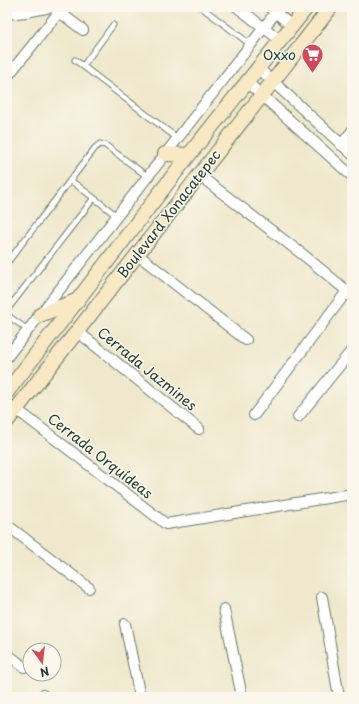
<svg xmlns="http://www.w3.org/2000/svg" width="359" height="704" font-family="'Playpen Sans',sans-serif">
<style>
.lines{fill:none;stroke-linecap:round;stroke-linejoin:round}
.lane-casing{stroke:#687969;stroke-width:7}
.street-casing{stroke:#687969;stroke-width:12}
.secondary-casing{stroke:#687969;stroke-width:16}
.lane{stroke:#fff;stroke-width:5}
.street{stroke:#fff;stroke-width:10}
.secondary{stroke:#f8e8c3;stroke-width:14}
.labels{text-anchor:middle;stroke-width:3;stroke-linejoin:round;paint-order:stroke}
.poi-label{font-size:14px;fill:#1f3d34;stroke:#fbf7ec;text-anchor:end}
.street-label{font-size:14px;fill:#1f3d34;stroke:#fbf7ec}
</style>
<rect width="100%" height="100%" fill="#fbf7ec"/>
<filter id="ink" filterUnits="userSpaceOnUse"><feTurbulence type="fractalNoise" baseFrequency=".025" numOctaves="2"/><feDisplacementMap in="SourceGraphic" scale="8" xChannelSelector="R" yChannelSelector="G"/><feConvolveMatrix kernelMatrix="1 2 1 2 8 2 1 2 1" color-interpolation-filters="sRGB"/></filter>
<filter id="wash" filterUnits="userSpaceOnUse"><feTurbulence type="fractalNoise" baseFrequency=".012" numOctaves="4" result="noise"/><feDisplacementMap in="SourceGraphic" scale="16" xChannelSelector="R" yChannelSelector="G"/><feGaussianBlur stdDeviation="0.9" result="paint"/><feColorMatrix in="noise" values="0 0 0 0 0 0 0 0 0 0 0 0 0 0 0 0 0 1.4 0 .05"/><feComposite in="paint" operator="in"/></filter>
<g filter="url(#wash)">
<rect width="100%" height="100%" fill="#efe8cc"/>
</g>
<g filter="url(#ink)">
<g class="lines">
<defs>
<path id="lane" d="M 201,7 L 250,44
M 75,60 L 177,138
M 83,66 L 113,25
M 94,198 L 117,216
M 7,263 L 95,148 L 100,144 L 105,145 L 147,176
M 7,310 L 94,198 L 70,180
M 7,315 L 28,330"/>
<path id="street" d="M 237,7 L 280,40
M 269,7 L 292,26
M 54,8 L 83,30
M 7,14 L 26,12 L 51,7
M 258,68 L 352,154
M 7,77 L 59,12
M 247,82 L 352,176
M 341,145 L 352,131
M 200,176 L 306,257 L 347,291 L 352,298
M 137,254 L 246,340
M 77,331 L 199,429
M 7,357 L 280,7
M 16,409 L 166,524 L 352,494
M 254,415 L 347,291
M 298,417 L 352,350
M 7,525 L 89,588
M 322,597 L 339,697
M 224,609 L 242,697
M 125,624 L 140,697
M 7,654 L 24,667
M 43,695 L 43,697"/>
<path id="secondary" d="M 165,154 L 189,155
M 40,315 L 78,300
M 7,392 L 189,155 L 307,7
M 7,421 L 331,7"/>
</defs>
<use href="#lane" class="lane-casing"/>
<use href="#street" class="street-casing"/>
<use href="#secondary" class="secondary-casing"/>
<use href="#lane" class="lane"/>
<use href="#street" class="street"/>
<use href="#secondary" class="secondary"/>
</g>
</g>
<defs>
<symbol id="supermarket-pin" viewBox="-11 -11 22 30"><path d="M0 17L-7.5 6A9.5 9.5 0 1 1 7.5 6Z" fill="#d1495b" stroke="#fbf7ec"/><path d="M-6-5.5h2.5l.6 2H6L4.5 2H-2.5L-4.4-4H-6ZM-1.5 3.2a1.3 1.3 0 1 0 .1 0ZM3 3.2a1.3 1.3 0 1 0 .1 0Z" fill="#fff"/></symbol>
</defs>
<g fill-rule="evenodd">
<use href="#supermarket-pin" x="300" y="42" width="25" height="34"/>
</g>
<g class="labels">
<g class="poi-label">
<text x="296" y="60">Oxxo</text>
</g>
<g class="street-label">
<text transform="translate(169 214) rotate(-52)" y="5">Boulevard Xonacatepec</text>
<text transform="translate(147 369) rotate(39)" y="5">Cerrada Jazmines</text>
<text transform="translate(100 456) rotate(38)" y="5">Cerrada Orquídeas</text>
</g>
</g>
<rect width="359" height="704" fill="none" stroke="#fbf7ec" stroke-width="24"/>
<g transform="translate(42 662) rotate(165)"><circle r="19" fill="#fbf7ec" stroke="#a3ada2"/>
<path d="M0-3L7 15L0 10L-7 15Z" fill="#d1495b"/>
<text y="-6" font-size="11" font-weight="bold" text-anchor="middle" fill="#1f3d34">N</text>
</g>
</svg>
